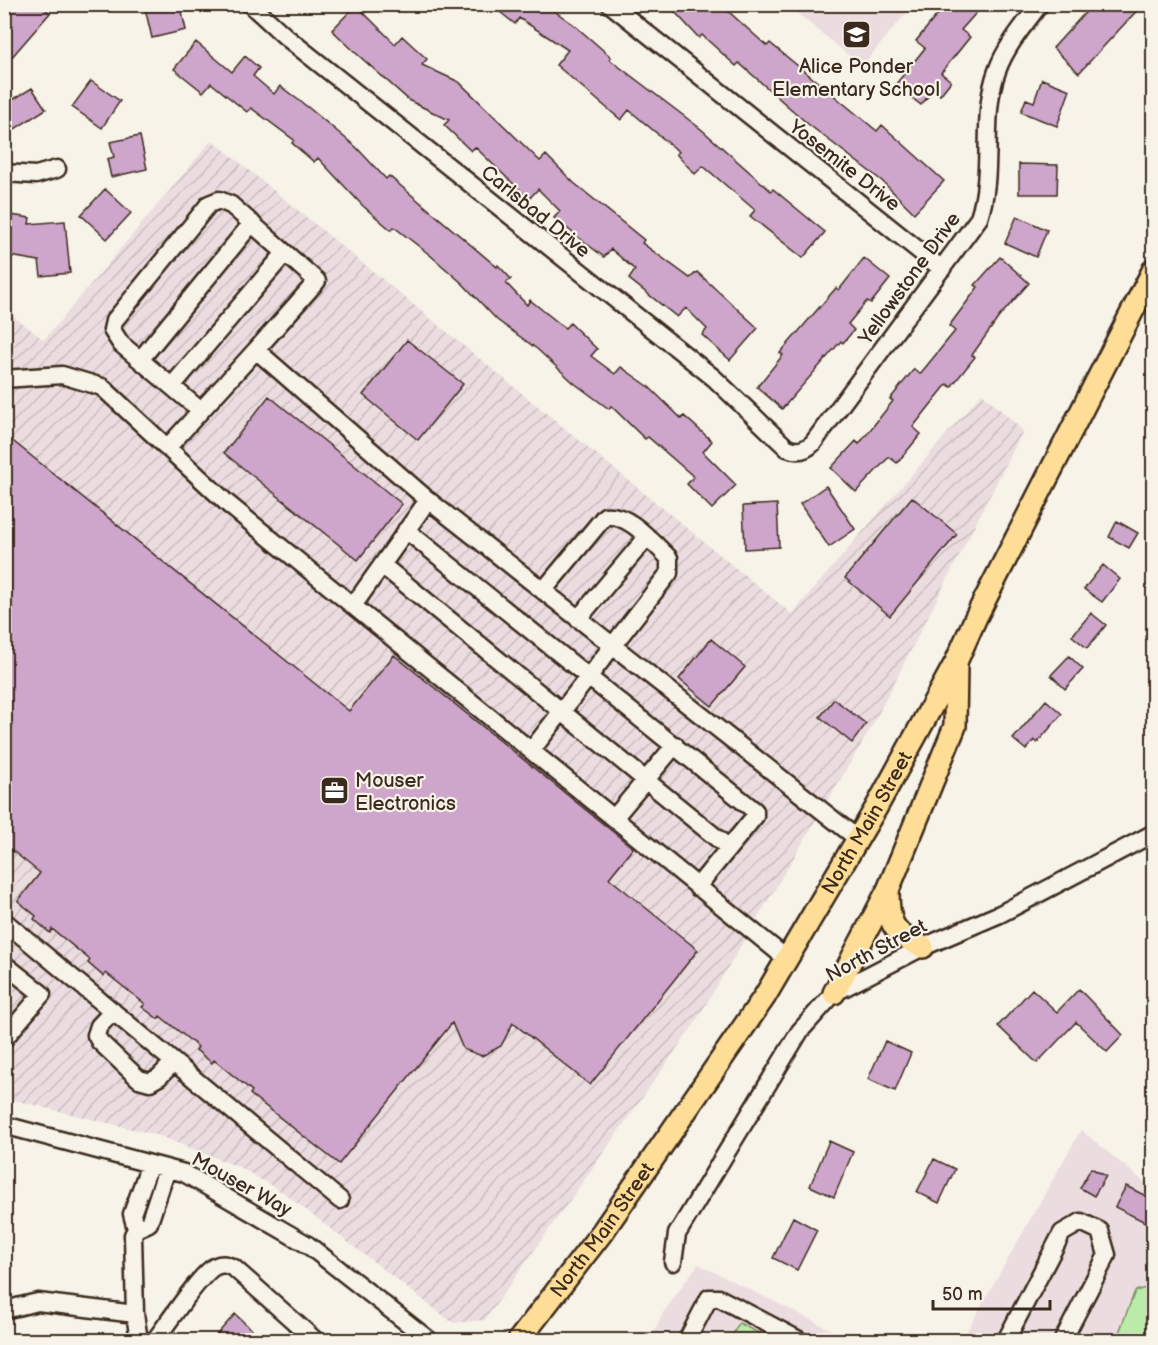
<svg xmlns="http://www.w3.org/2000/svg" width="1158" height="1345" font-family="'Balsamiq Sans',sans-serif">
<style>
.built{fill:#ebdcdf}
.industrial{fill:url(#industrial-furrows)}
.park{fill:#bbeba9;stroke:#7b8a64;stroke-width:1.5}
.building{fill:#cea5cb;stroke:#3b2a1e;stroke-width:1.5}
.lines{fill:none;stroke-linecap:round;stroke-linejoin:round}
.minor-casing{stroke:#3b2a1e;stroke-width:21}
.major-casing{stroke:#3b2a1e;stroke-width:26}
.minor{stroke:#f7f3e8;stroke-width:16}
.major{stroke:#fedd96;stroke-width:21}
.labels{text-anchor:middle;stroke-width:4.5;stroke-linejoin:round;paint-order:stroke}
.poi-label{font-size:20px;fill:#3b2a1e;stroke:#f7f3e8}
.street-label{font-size:20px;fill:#3b2a1e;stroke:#f7f3e8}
</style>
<defs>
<pattern id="industrial-furrows" width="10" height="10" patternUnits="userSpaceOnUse" patternTransform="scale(1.5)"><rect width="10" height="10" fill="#ebdcdf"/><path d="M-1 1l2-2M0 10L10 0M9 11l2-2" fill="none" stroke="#cabdbf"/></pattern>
</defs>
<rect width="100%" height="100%" fill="#f7f3e8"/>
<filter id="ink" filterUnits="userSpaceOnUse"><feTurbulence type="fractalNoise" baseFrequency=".0167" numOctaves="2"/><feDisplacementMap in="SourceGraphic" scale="12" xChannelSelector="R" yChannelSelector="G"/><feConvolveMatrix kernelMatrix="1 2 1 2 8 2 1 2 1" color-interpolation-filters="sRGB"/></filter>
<g filter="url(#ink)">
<path class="built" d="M 787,5 L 913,5 L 862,66 Z
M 1081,1130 L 1153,1189 L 1153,1340 L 962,1340 Z
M 698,1264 L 852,1340 L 650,1340 L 663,1313 Z"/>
<path class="industrial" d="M 212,140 L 792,614 L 982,393 L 1023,431 L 871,728 L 693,1026 L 485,1320 L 453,1323 L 284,1193 L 239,1167 L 157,1135 L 5,1098 L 4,309 L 44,340 Z"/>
<path class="park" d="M 1153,1286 L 1153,1340 L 1116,1340 L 1135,1291 Z
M 739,1323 L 772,1340 L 730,1340 Z"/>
<path class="building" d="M 4,4 L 40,4 L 50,13 L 4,66 Z
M 144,4 L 180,4 L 186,30 L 152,38 Z
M 490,4 L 544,4 L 573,24 L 611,57 L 609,59 L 701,129 L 771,191 L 773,189 L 825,232 L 803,258 L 750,216 L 755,210 L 703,166 L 695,174 L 676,154 L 679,152 L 629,110 L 621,120 L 556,65 L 568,50 L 519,18 L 515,24 Z
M 681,4 L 720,4 L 767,46 L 770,43 L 877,131 L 882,125 L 944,181 L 914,213 L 882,181 L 808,124 L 739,63 L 736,66 L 702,35 L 699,38 L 674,11 Z
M 946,4 L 984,4 L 961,30 L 970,37 L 941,73 L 951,81 L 940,95 L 934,89 L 921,105 L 895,85 L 925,48 L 916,41 Z
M 1102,4 L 1143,4 L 1079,73 L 1053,48 L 1092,5 L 1097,10 Z
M 356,5 L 395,44 L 402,36 L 427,59 L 422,65 L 459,82 L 540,161 L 546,155 L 574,183 L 644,240 L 642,243 L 690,278 L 697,272 L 758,328 L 730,360 L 702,335 L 707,329 L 686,308 L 677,317 L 629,279 L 635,270 L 611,249 L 604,257 L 583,241 L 554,218 L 560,211 L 538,189 L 529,199 L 475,147 L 471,151 L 444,125 L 449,120 L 410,101 L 358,55 L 332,30 Z
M 196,42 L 232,72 L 245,56 L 259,68 L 253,76 L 274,94 L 280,86 L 309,108 L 356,147 L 386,179 L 389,176 L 497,267 L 498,265 L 511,279 L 506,283 L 527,305 L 530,300 L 565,328 L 570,323 L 597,349 L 591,356 L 615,374 L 621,367 L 648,386 L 682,419 L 684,416 L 712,441 L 703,452 L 736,485 L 712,509 L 687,484 L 694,477 L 648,437 L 645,439 L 611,406 L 609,409 L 574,383 L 537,349 L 497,320 L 463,284 L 430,255 L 394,227 L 391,230 L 363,206 L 318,158 L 314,162 L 292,143 L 294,140 L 251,108 L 247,112 L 211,83 L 203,92 L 174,69 Z
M 1042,79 L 1070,90 L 1057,126 L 1021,112 L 1026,99 L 1034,102 Z
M 91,81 L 120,101 L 102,128 L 72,107 Z
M 32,88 L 46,109 L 4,136 L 4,105 Z
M 140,136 L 147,169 L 111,177 L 107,159 L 114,157 L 110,142 Z
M 1019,164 L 1058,165 L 1057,194 L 1019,194 Z
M 105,189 L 131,213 L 107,239 L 81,215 Z
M 4,214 L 30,218 L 29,224 L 65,221 L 70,273 L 41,276 L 39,261 L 4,255 Z
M 1017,216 L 1047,230 L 1036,257 L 1005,243 Z
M 1000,257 L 1029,283 L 999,317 L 972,355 L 975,357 L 951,387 L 947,384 L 913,427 L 921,434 L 897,463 L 889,457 L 856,492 L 831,468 L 856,441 L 859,444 L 893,401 L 890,399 L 914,369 L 920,374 L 955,331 L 949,326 L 978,287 L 975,285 Z
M 864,258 L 890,279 L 871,303 L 867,301 L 848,324 L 854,330 L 843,343 L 841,341 L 782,409 L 757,387 L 783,355 L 780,353 L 805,324 L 836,288 L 839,290 Z
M 407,340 L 463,384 L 418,440 L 363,395 Z
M 269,396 L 402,504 L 358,560 L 224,453 Z
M 4,434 L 349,711 L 394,655 L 633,848 L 609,878 L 698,950 L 590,1085 L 513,1023 L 501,1046 L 482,1056 L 463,1049 L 452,1023 L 339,1164 L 250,1094 L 252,1091 L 214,1060 L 212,1063 L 196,1050 L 198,1047 L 160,1016 L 158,1019 L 142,1007 L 145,1004 L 106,973 L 103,976 L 88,963 L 90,960 L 52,929 L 50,933 L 34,919 L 36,916 L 18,901 L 40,873 L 4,844 Z
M 826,486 L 855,529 L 829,547 L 800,504 Z
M 912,497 L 957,534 L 890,616 L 845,578 Z
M 777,504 L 779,547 L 745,549 L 743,506 Z
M 1117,521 L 1138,533 L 1129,548 L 1109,537 Z
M 1103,565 L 1120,579 L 1102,602 L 1084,589 Z
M 1091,613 L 1106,625 L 1087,648 L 1072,636 Z
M 711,639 L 745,667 L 712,706 L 679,679 Z
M 1069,656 L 1083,669 L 1065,689 L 1051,675 Z
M 834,699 L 866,724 L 852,743 L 820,717 Z
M 1046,700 L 1062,714 L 1037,743 L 1034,740 L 1026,750 L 1013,739 Z
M 1032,989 L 1057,1012 L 1079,989 L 1123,1035 L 1107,1052 L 1076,1022 L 1037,1063 L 998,1026 Z
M 885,1041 L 911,1053 L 895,1091 L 868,1079 Z
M 829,1141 L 853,1152 L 834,1197 L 810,1186 Z
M 934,1159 L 955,1169 L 939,1203 L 917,1192 Z
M 1091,1168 L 1106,1176 L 1094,1196 L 1080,1188 Z
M 1126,1186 L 1154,1200 L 1154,1210 L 1147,1223 L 1115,1207 Z
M 793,1217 L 817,1230 L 797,1270 L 773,1258 Z
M 235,1314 L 264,1341 L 211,1341 Z"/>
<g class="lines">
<defs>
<path id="minor" d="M 250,4 L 286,37 L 714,378 L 787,448 C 797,452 805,451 813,443 L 979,218 C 995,170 980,117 997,71 C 1006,46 1024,25 1040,4
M 610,4 L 942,269
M 4,173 L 36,175 L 57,169
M 140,360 L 252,223
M 4,379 L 62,375 L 102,387 L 228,504 L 787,959
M 172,386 L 285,253
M 201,411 L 121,344 L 112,330 L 114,321 L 209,204 L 219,200 L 231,205 L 317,281 L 256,350
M 167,448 L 256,350 L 428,500
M 406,530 L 755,811 L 755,816 L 697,887
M 382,565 L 729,848
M 353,606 L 428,500 L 858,839
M 578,619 L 647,537
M 531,751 L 669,573 L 669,558 C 652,542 629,513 605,516 L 543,591
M 614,818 L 675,745
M 4,921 L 340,1200
M 4,964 L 42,994 L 4,1039
M 113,1011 L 99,1026 L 96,1035 L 100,1042 L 139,1079 L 150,1082 L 159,1077 L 174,1062
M 4,1125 L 184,1173 L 308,1245 L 429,1340
M 136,1229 L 149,1223 L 167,1169
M 673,1262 L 677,1234 L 800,1031 L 834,993 L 923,947 L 1000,914 L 1154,833
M 4,1310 L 38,1302 L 135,1314 L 133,1235 L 136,1229 L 132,1214 L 150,1164
M 135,1314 L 139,1340
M 155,1340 C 167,1325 201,1272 216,1266 C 223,1263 227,1265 234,1268 L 315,1340
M 687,1340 L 709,1298 L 719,1298 L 799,1340
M 1006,1340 L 1062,1233 L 1081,1222 L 1100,1231 L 1107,1255 L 1063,1340"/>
<g id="major">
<path d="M 888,890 C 888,922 892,934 923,947"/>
<path d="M 834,993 L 888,890 L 955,726 L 956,665"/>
<path id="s1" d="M 519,1340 L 603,1231 L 765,996 L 876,808 L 956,662 L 976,617 L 1154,269"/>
</g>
</defs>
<use href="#minor" class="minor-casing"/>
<use href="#major" class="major-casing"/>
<use href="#minor" class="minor"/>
<use href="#major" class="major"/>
</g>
</g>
<defs>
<symbol id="school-square" viewBox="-11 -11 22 22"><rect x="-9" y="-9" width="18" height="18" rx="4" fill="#3b2a1e" stroke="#f7f3e8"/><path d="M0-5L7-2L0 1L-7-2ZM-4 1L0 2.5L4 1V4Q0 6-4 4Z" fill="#fff"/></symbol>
<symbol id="office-square" viewBox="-11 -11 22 22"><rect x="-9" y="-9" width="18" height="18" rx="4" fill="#3b2a1e" stroke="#f7f3e8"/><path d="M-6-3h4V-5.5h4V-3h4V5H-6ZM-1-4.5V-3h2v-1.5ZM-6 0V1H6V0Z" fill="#fff"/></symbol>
</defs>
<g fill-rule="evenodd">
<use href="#school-square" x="840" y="18" width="33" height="33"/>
<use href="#office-square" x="318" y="774" width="33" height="33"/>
</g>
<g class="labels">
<g class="poi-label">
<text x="856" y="73">Alice Ponder<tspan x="856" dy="23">Elementary School</tspan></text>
<text x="355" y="787" text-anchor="start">Mouser<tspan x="355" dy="23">Electronics</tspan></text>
</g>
<g class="street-label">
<text transform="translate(845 165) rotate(38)" y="7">Yosemite Drive</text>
<text transform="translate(536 211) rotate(39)" y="7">Carlsbad Drive</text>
<text transform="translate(909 278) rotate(-54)" y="7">Yellowstone Drive</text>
<text dy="7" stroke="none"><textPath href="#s1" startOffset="624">North Main Street</textPath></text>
<text transform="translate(876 950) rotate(-28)" y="7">North Street</text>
<text transform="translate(242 1184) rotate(29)" y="7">Mouser Way</text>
<text dy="7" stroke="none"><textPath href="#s1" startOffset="138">North Main Street</textPath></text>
</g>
</g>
<rect width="1158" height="1345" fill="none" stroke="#f7f3e8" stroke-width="24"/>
<rect x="12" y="12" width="1134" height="1321" fill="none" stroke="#3b2a1e" stroke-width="2" filter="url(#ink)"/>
<path d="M933 1300v9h117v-9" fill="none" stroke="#3b2a1e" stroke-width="3"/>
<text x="942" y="1300" font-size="18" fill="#3b2a1e" stroke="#f7f3e8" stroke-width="4.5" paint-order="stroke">50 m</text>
</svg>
